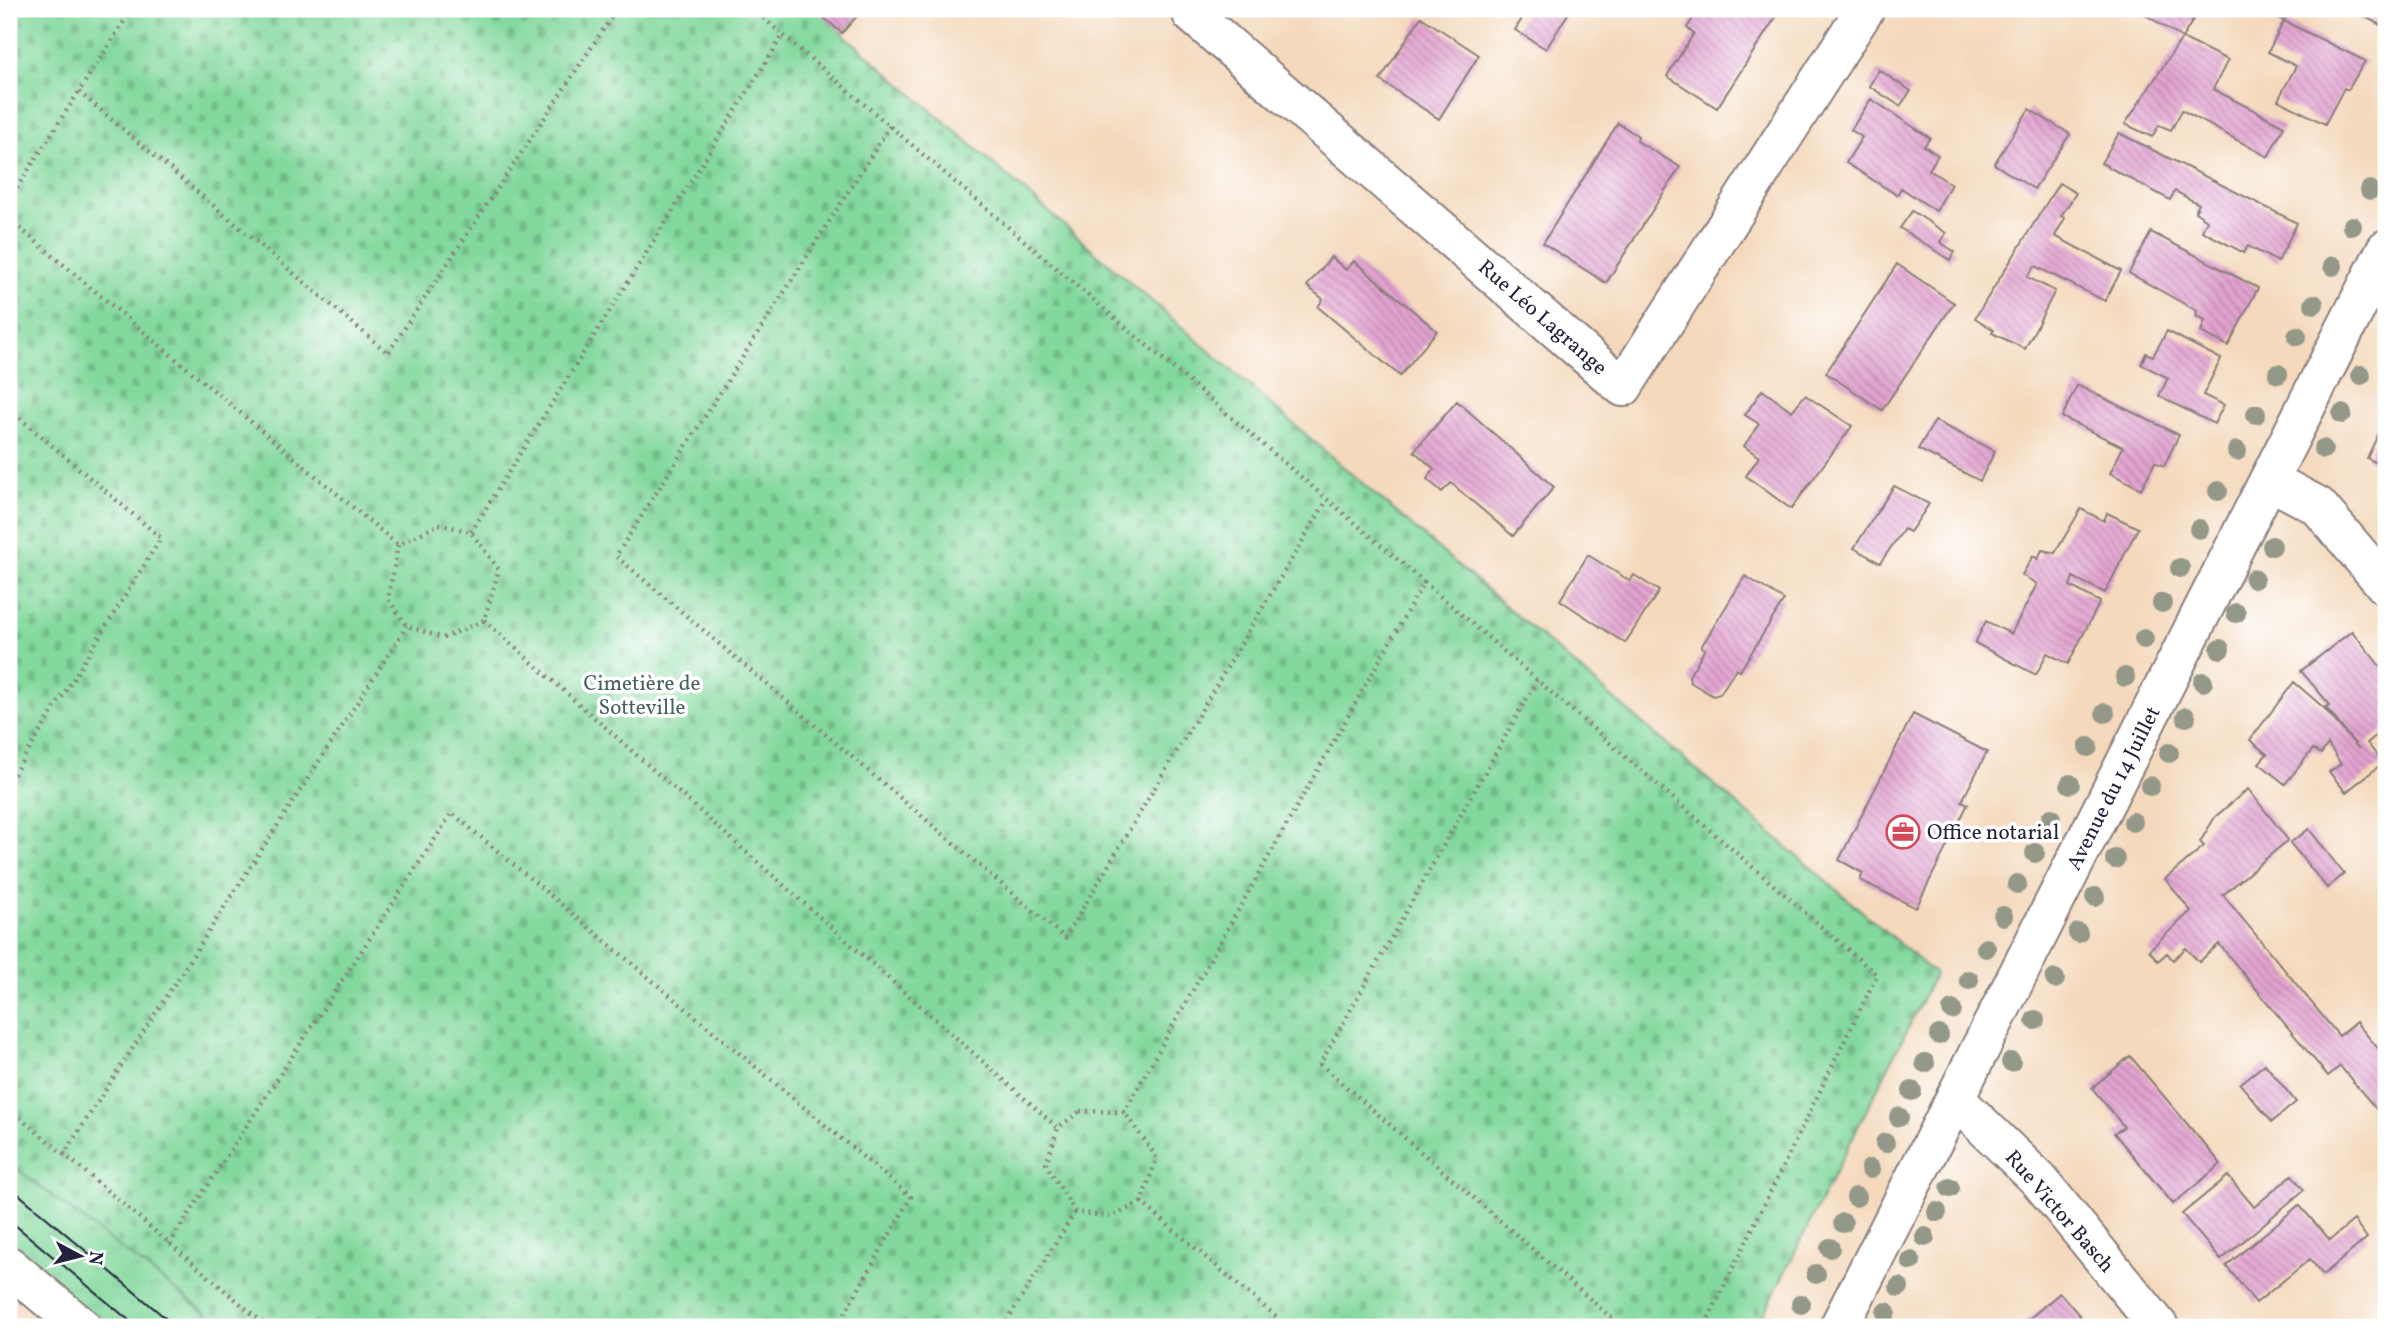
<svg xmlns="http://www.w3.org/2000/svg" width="2395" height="1336" font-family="Vollkorn,serif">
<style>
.grass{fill:url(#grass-tufts);stroke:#527e6c;stroke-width:2}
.cemetery{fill:url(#cemetery-stones);stroke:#527e6c;stroke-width:2}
.building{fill:url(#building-back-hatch)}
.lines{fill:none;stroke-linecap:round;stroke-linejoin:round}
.minor-casing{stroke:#8b7e7c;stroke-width:42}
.major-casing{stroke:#8b7e7c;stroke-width:42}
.path{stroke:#8b7e7c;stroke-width:4.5;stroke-dasharray:2 5;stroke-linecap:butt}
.minor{stroke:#fff;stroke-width:38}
.major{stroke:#fff;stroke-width:38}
.tram{stroke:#22223b;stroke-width:2}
.tree{fill:#939888}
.labels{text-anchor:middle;stroke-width:7;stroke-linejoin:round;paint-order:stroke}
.street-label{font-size:21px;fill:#22223b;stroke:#fff}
.park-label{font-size:21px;fill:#44625d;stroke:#fff}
.poi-label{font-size:21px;fill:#22223b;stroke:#fff;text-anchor:start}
</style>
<defs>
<pattern id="grass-tufts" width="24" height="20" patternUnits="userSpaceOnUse" patternTransform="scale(1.75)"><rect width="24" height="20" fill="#83d99d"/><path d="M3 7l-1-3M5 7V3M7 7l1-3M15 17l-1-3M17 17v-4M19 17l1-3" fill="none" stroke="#71ba88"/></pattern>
<pattern id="cemetery-stones" width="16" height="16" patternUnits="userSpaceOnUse" patternTransform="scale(1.75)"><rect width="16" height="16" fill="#83d99d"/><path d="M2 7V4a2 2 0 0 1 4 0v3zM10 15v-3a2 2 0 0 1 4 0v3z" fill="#71ba88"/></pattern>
<pattern id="building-back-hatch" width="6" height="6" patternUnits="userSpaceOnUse" patternTransform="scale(1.75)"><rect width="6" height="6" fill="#e2a3d0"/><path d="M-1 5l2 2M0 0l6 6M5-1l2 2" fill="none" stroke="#b784aa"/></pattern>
</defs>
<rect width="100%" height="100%" fill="#fff"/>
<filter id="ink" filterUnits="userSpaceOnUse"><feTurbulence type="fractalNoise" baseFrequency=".0143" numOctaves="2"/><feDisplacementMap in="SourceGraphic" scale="14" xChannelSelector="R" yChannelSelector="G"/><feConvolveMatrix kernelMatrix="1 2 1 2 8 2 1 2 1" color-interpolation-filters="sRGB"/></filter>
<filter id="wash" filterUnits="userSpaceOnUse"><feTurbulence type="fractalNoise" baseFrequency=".00686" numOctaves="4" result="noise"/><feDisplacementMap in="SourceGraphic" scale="28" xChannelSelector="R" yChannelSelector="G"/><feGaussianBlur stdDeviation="1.57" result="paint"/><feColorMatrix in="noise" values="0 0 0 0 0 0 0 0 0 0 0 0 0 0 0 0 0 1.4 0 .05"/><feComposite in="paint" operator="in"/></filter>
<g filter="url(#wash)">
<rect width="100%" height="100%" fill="#f4d9bc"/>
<path class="grass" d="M 9,1162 L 212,1317 L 224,1327 L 104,1327 L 9,1251 Z"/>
<path class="cemetery" d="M 9,9 L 850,9 L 858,15 L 842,33 L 1356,478 L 1935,974 L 1757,1327 L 224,1327 L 9,1163 Z"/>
<g id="blocks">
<path class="building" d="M 814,9 L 850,9 L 858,15 L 842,33 Z
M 1528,9 L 1571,9 L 1546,49 L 1515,30 Z
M 1699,9 L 1781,9 L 1717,108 L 1667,76 L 1694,33 L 1687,28 Z
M 2146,9 L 2200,9 L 2182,38 L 2228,60 L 2213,89 L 2284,126 L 2268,157 L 2182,110 L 2171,130 L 2159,125 L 2152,137 L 2125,124 L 2182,38 L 2143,13 Z
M 2259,9 L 2290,9 L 2284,21 L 2365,61 L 2348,90 L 2344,88 L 2325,124 L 2278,100 L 2296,66 L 2268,52 L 2284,21 Z
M 2350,9 L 2386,9 L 2386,28 Z
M 1421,17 L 1479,55 L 1439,119 L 1380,80 Z
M 1879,70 L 1911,91 L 1900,106 L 1869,86 Z
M 1871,99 L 1930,138 L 1924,146 L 1938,155 L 1929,170 L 1951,184 L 1936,211 L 1901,188 L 1897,195 L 1846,163 L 1862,137 L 1851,130 Z
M 2029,109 L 2070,134 L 2034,189 L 1994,164 Z
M 1618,123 L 1638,136 L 1637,141 L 1680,167 L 1606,283 L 1543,243 Z
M 2119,133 L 2297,223 L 2278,262 L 2248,246 L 2244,253 L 2202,231 L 2207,220 L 2195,212 L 2199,204 L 2175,191 L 2170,200 L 2101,163 Z
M 2059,183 L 2076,193 L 2061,216 L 2065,218 L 2055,236 L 2121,271 L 2105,301 L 2035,266 L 2027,277 L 2055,291 L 2025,349 L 1992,333 L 1994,330 L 1975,318 Z
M 1912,211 L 1946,233 L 1940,242 L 1955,252 L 1950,260 L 1900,228 Z
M 2151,232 L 2258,288 L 2228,346 L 2201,332 L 2205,320 L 2196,316 L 2197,311 L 2129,273 Z
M 1331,257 L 1346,270 L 1354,261 L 1437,331 L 1400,376 L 1318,307 L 1323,299 L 1307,286 Z
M 1897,264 L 1954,303 L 1882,410 L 1826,373 Z
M 2167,331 L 2221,359 L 2203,395 L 2224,405 L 2214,424 L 2159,396 L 2168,378 L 2141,364 L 2146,353 L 2153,356 Z
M 2077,385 L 2179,435 L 2164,466 L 2155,462 L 2141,489 L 2110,473 L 2123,447 L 2062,417 Z
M 1762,390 L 1792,411 L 1805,395 L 1852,426 L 1791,509 L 1746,476 L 1759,457 L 1744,446 L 1759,424 L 1745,415 Z
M 1457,401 L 1554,487 L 1513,536 L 1451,483 L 1442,492 L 1427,479 L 1434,469 L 1414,451 Z
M 2386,418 L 2386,468 L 2367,458 Z
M 1935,421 L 1995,451 L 1980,481 L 1918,449 Z
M 1894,486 L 1929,504 L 1910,532 L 1904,529 L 1880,563 L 1854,548 Z
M 2081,509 L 2104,521 L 2107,513 L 2138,528 L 2105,593 L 2073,577 L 2070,586 L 2100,602 L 2068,664 L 2047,653 L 2036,675 L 1975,643 L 1986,621 L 2011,634 L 2037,584 L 2022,575 L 2033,556 L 2038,559 L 2042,550 L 2055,553 Z
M 1588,555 L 1630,581 L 1634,575 L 1659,591 L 1625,643 L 1560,600 Z
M 1745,576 L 1784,600 L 1740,671 L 1736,669 L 1720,694 L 1713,696 L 1690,682 L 1689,676 L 1705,649 L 1701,647 Z
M 2352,631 L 2380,666 L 2384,663 L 2386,666 L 2386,728 L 2367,743 L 2383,763 L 2346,792 L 2329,772 L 2341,764 L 2328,744 L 2321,754 L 2313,749 L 2285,784 L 2259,763 L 2267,754 L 2250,740 L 2294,682 L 2324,708 L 2359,749 L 2326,707 L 2330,705 L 2301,671 Z
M 1913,714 L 1987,752 L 1962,801 L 1968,804 L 1916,908 L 1860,880 L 1863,873 L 1839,860 Z
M 2248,789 L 2288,840 L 2223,895 L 2339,1036 L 2356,1022 L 2386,1058 L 2386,1111 L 2382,1106 L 2376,1109 L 2340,1066 L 2328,1076 L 2219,944 L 2199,962 L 2186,948 L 2173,960 L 2167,953 L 2158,961 L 2149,950 L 2191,911 L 2165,879 L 2204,846 L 2200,842 L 2215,817 Z
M 2309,829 L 2344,874 L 2327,888 L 2290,843 Z
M 2130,1056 L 2221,1164 L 2173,1204 L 2114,1133 L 2124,1127 L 2092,1088 Z
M 2265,1064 L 2296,1102 L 2272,1122 L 2240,1084 Z
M 2292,1175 L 2304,1190 L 2221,1260 L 2182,1214 L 2228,1176 L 2254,1207 Z
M 2299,1205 L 2330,1240 L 2354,1220 L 2367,1238 L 2323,1275 L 2310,1259 L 2256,1303 L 2226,1266 Z
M 2060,1293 L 2087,1324 L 2083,1327 L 2019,1327 Z
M 9,1315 L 21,1327 L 9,1327 Z"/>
</g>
</g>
<g filter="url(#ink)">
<use href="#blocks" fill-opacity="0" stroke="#8b7e7c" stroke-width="2"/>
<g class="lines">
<defs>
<path id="minor" d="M 1196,9 L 1192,14 L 1623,387 L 1865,9
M 2269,480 L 2318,506 L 2386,586
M 1955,1099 L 2039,1180 L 2159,1327
M 9,1266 L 82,1327"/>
<path id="major" d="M 1839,1327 L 2386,249"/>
</defs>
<use href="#minor" class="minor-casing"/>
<use href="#major" class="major-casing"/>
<path class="path" d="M 753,9 L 783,35
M 9,24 L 19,9
M 79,92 L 388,353 L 617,9
M 890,126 L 616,556 L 1065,938 L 1327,500
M 9,200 L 132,9
M 9,219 L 398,545
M 9,409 L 161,538 L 9,782
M 439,524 L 471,532 L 499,570 L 484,620 L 443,638 L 407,626 L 388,599 L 398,545 Z
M 471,532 L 783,35 L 1424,582 L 1124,1112
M 1424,582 L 1877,975 L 1704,1327
M 484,620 L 1058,1128
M 1537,680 L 1320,1064 L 1622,1327
M 9,1109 L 64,1154
M 1080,1111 L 1124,1112 L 1157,1158 L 1141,1202 L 1112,1217 L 1075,1212 L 1046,1164 L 1058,1128 Z
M 1141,1202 L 1288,1327
M 169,1244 L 452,813 L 911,1197 L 837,1327
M 268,1327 L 64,1154 L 407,626
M 1003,1327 L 1075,1212"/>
<use href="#minor" class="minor"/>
<use href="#major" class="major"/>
<path class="tram" d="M 9,1186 L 176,1327
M 9,1220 L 137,1327"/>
</g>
<g class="tree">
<circle cx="2370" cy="190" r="10"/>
<circle cx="2352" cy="226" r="10"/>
<circle cx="2333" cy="266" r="10"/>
<circle cx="2314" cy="304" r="10"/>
<circle cx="2297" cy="336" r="10"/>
<circle cx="2278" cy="374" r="10"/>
<circle cx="2361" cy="375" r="10"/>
<circle cx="2256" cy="414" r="10"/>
<circle cx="2342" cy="414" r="10"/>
<circle cx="2323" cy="449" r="10"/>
<circle cx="2237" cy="451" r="10"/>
<circle cx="2218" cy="491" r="10"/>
<circle cx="2199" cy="529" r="10"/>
<circle cx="2272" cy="546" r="10"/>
<circle cx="2180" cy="568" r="10"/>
<circle cx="2254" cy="579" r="10"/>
<circle cx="2162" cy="603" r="10"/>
<circle cx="2236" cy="613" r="10"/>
<circle cx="2144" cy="639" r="10"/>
<circle cx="2220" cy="649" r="10"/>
<circle cx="2125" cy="677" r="10"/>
<circle cx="2203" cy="682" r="10"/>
<circle cx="2105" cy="713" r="10"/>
<circle cx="2186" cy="717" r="10"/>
<circle cx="2088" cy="747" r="10"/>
<circle cx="2169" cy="753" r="10"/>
<circle cx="2070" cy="784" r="10"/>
<circle cx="2150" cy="786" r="10"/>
<circle cx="2051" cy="818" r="10"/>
<circle cx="2133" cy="822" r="10"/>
<circle cx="2035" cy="853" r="10"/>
<circle cx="2115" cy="859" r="10"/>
<circle cx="2017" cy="884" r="10"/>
<circle cx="2095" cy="897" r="10"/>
<circle cx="2003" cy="916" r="10"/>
<circle cx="2078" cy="933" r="10"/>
<circle cx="1986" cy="948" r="10"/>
<circle cx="2055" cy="979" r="10"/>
<circle cx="1969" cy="980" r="10"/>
<circle cx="1952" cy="1010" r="10"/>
<circle cx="2035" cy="1020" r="10"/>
<circle cx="1939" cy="1035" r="10"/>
<circle cx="2011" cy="1062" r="10"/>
<circle cx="1925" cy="1063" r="10"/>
<circle cx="1912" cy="1091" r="10"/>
<circle cx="1899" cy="1117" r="10"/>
<circle cx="1885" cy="1143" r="10"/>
<circle cx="1870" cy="1169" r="10"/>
<circle cx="1950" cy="1188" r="10"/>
<circle cx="1856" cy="1197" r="10"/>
<circle cx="1937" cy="1212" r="10"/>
<circle cx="1843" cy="1223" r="10"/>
<circle cx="1925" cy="1237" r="10"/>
<circle cx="1830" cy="1248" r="10"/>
<circle cx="1911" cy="1261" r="10"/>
<circle cx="1816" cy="1274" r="10"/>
<circle cx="1899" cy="1287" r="10"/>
<circle cx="1801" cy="1304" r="10"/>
<circle cx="1886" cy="1312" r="10"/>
</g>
</g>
<defs>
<symbol id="office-ring" viewBox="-11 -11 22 22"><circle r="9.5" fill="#fff" stroke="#d1495b" stroke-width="1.5"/><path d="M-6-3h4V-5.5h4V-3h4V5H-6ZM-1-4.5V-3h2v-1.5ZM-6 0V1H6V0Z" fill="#d1495b"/></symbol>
</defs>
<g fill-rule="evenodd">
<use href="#office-ring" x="1884" y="813" width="38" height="38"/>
</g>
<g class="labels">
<g class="street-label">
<text transform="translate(1543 317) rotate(41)" y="7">Rue Léo Lagrange</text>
<text transform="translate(2113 788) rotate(-63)" y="7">Avenue du 14 Juillet</text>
<text transform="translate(2060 1211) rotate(49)" y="7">Rue Victor Basch</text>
</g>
<g class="park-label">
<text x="642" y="690">Cimetière de<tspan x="642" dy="24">Sotteville</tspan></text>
</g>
<g class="poi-label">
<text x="1927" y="839">Office notarial</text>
</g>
</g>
<rect width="2395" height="1336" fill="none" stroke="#fff" stroke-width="35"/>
<g transform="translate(80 1256) rotate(97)" stroke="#ffffff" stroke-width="5" paint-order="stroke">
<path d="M0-5L12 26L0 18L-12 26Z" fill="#22223b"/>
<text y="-10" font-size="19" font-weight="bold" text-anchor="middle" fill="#22223b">N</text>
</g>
</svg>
